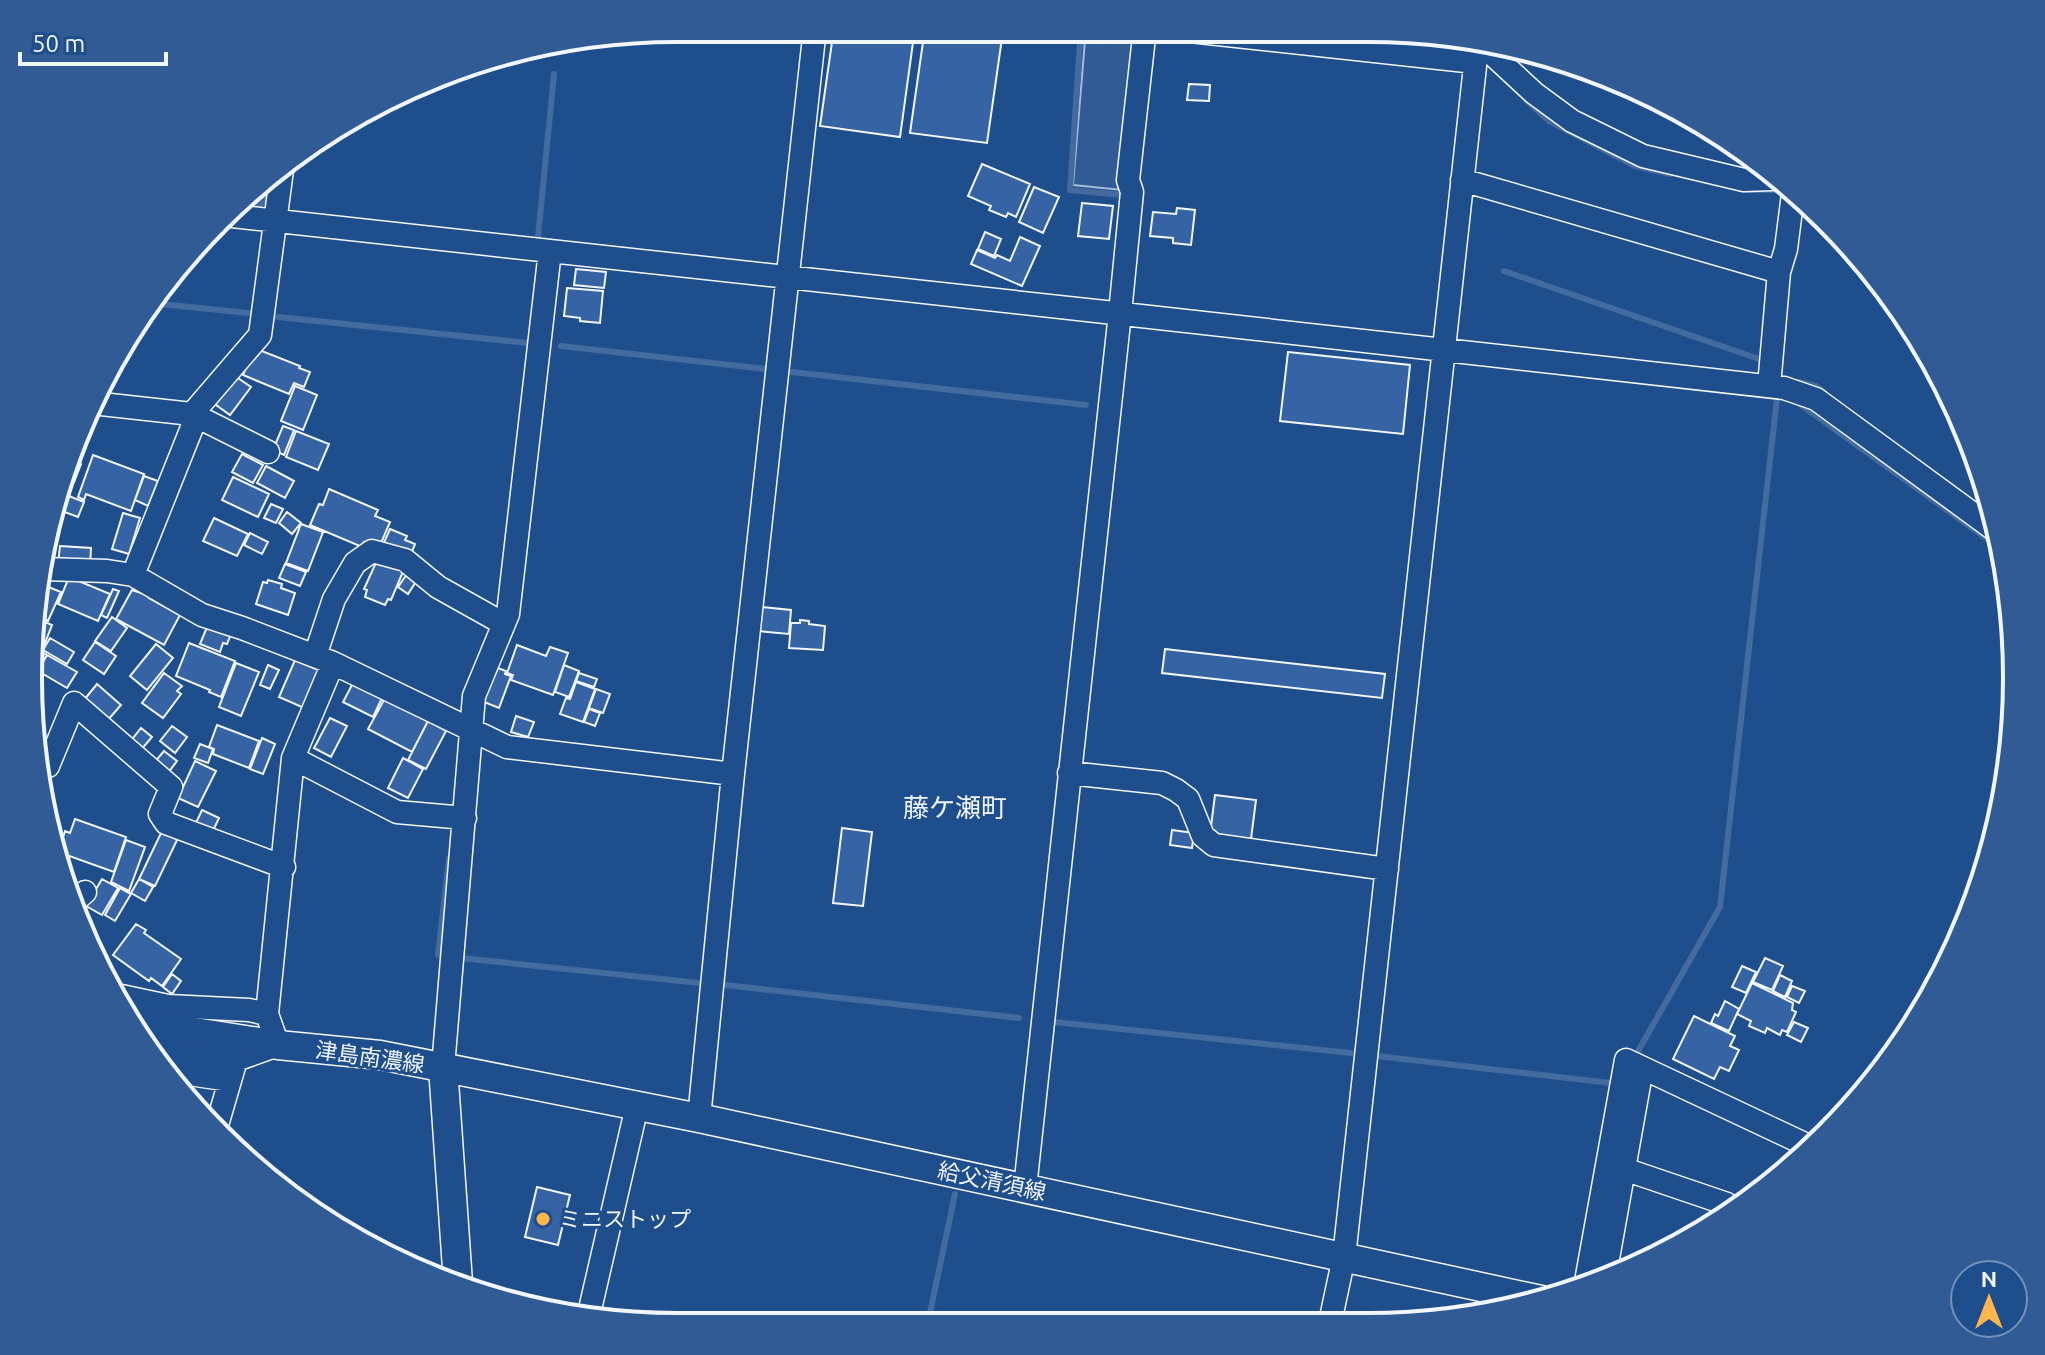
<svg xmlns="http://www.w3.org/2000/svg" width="2045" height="1355" font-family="Ubuntu,'Noto Sans JP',sans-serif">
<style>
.green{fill:#305b95;stroke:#a8bbd7;stroke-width:2}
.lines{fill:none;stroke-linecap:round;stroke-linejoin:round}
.stream{stroke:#446ba0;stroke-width:6}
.building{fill:#3563a3;stroke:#f2f6ff;stroke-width:2}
.minor-casing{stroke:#f2f6ff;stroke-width:25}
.major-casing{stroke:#f2f6ff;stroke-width:31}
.minor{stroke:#1f4e8c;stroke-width:22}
.major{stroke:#1f4e8c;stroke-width:28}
.poi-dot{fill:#ffb74d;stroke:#1f4e8c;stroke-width:3}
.labels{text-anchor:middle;stroke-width:6;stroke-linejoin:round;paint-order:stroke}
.street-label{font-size:22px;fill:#f2f6ff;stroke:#1f4e8c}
.poi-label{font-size:22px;fill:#f2f6ff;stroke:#1f4e8c;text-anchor:start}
.quarter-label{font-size:26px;fill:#f2f6ff;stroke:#1f4e8c}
.rim{fill:none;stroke:#f2f6ff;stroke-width:4}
</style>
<rect width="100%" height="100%" fill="#1f4e8c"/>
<path class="green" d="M 1086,28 L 1130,31 L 1137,37 L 1122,190 L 1073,185 Z"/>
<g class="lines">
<path class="stream" d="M 1081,28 L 1070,190 L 1123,195 L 1122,200
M 1526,100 L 1549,121 L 1635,166 L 1671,174
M 1745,190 L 1783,190
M 246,204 L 260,205 L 270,196
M 538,237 L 554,74
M 1504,271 L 1759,359
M 150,303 L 258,314
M 278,317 L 528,343
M 561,346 L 767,369
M 792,372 L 1086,405
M 1798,382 L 1816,386 L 1824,392
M 1801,405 L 2004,551
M 438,955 L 449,858
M 461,958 L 700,983
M 725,985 L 1019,1018
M 1054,1022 L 1351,1053
M 1637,1053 L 1720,907 L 1777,398
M 1377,1056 L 1611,1083
M 927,1327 L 955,1194"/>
</g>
<path class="building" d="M 834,28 L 915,28 L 900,137 L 820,126 Z
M 925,28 L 981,28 L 1003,31 L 987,143 L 910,133 Z
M 1189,84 L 1210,85 L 1209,101 L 1187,100 Z
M 982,164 L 1030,184 L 1016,217 L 1008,213 L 1006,217 L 989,210 L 991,206 L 968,196 Z
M 1034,187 L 1059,197 L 1043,233 L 1019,222 Z
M 1082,203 L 1113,206 L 1109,239 L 1078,236 Z
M 1177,208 L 1195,210 L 1191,245 L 1173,243 L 1173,238 L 1150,236 L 1153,212 L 1176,214 Z
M 985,232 L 1001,239 L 994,256 L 978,249 Z
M 1020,237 L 1040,246 L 1022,286 L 971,264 L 977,250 L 995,258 L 997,255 L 1010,261 Z
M 576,269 L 606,272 L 604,288 L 574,285 Z
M 567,288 L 603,291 L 600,323 L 580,321 L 580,318 L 564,316 Z
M 254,348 L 300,366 L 299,368 L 310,372 L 304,387 L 294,383 L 289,394 L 243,375 Z
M 1288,352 L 1410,365 L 1403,434 L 1280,421 Z
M 232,374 L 251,387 L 230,415 L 212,402 Z
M 295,386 L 317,395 L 303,430 L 281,421 Z
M 283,426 L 294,430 L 284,455 L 273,450 Z
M 296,431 L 329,444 L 318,470 L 286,457 Z
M 242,454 L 263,465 L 253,483 L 232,472 Z
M 93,455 L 144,474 L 131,511 L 86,494 L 84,500 L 78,497 Z
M 70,460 L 81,464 L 74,482 L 67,480 L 62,493 Z
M 266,466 L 294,481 L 285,498 L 257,483 Z
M 144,476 L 158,481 L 148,506 L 135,500 Z
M 233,477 L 269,494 L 258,517 L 222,500 Z
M 329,489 L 378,510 L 375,516 L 390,522 L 379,548 L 364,542 L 362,547 L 310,525 L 319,504 L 323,505 Z
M 64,494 L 84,502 L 78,517 L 59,510 Z
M 271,504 L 283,509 L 276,523 L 264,518 Z
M 287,512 L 301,523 L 292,534 L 279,523 Z
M 123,513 L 140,518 L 129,554 L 112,549 Z
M 214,518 L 248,534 L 237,556 L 203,541 Z
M 301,524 L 323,532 L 308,571 L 286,563 Z
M 390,529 L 407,536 L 405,540 L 415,544 L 409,559 L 382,547 Z
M 250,533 L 268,542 L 262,554 L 244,545 Z
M 60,546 L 91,548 L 90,566 L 58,564 Z
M 379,556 L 405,567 L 391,600 L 388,599 L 385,605 L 365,597 L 367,590 L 364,589 Z
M 285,564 L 306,572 L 300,586 L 279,578 Z
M 407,574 L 417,580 L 408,594 L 398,587 Z
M 69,577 L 110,594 L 98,621 L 58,604 Z
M 268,580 L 282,584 L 281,588 L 295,593 L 288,615 L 256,604 L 263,582 L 267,583 Z
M 41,584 L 61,592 L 48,621 L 34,615 Z
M 113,589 L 119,591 L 107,618 L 101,615 Z
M 132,590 L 150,596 L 149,598 L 180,615 L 164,645 L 116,619 Z
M 761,607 L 791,610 L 789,634 L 758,631 Z
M 33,617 L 52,625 L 43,648 L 30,643 L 29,635 Z
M 112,617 L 127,628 L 111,651 L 95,641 Z
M 800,620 L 809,621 L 809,624 L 825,626 L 823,650 L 789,648 L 791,623 L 800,623 Z
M 207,627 L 231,634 L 227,644 L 223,643 L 220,652 L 200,644 Z
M 50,638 L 74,652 L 67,664 L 43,650 Z
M 95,642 L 116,656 L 104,674 L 83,660 Z
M 189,643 L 235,661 L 221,697 L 209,692 L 210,690 L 176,676 Z
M 156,644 L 173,658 L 147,690 L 130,676 Z
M 517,645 L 546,656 L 550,647 L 568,653 L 553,695 L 511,680 L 513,675 L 507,673 Z
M 31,646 L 47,655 L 40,667 L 31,662 Z
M 1165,649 L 1385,674 L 1382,698 L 1162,673 Z
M 47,655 L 77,672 L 67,688 L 38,671 Z
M 295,660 L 321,671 L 304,708 L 279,697 Z
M 236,663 L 259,672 L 241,716 L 219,707 Z
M 268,665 L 279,670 L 270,689 L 260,685 Z
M 564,665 L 579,671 L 569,697 L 555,692 Z
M 495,667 L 506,671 L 505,674 L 511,676 L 499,708 L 479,700 Z
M 164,673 L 182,686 L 177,691 L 181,694 L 163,718 L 142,703 Z
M 579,673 L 597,679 L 594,687 L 576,681 Z
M 576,682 L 595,689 L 583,722 L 560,714 L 566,698 L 570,699 Z
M 353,683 L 382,698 L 373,717 L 343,702 Z
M 97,684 L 121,705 L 107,721 L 84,700 Z
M 596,689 L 610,694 L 603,713 L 589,708 Z
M 385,698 L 428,721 L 412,752 L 368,729 Z
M 589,709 L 600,713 L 595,726 L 584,722 Z
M 516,716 L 534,722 L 528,737 L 511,732 Z
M 330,718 L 347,726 L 331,757 L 314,748 Z
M 428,721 L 446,731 L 426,769 L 408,760 Z
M 217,725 L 259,741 L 249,768 L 213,754 L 214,749 L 209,747 Z
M 172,726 L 187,737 L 175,753 L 160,741 Z
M 141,728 L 152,737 L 141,750 L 130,742 Z
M 262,738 L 275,744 L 263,774 L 250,769 Z
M 200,744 L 213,749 L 208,763 L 194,758 Z
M 164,751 L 177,761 L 168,773 L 154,763 Z
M 403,758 L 423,769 L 408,798 L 388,788 Z
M 195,761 L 216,771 L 198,807 L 178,798 Z
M 1215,795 L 1256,800 L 1251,839 L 1210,834 Z
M 202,810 L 219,818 L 211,835 L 194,827 Z
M 75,819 L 126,837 L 114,872 L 58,852 L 56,846 L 60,847 L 65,831 L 70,833 Z
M 842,828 L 872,832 L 863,906 L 833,903 Z
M 1172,830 L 1194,833 L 1192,848 L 1170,845 Z
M 162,831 L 178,838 L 155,886 L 139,879 Z
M 126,840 L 145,847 L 129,891 L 111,882 Z
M 102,879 L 118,888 L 102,915 L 86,906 Z
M 139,879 L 153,887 L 145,901 L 131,893 Z
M 120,888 L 131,894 L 115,921 L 105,915 Z
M 136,924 L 146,930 L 144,933 L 181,959 L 162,986 L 151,978 L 149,981 L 113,955 Z
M 1765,958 L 1783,966 L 1772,990 L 1753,982 Z
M 1742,966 L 1756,972 L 1746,993 L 1732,987 Z
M 172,974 L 181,981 L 172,994 L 163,987 Z
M 1780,975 L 1792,981 L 1785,997 L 1773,991 Z
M 1752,983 L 1793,1003 L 1792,1010 L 1796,1012 L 1787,1032 L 1782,1030 L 1780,1035 L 1767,1028 L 1765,1033 L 1749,1026 L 1751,1021 L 1737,1014 Z
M 1792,986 L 1805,991 L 1799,1003 L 1787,997 Z
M 1725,1001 L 1739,1009 L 1729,1031 L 1711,1023 L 1715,1014 L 1718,1016 Z
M 1694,1016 L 1735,1036 L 1730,1046 L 1739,1050 L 1729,1071 L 1720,1067 L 1714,1079 L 1673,1059 Z
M 1794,1022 L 1808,1028 L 1801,1042 L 1787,1035 Z
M 537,1187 L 570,1195 L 558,1245 L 525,1237 Z"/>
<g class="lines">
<defs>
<path id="minor" d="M 1162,28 L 1475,62
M 1478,41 L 1534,93 L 1572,121 L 1643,156 L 1744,180 L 1772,179
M 1462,180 L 1779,272 L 1769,386
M 232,216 L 1105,312 L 1784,388 L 1816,399 L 1999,533
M 1779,272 L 1786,249 L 1793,194
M 92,403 L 192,414 L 268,452
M 45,569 L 107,571 L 133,575 L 202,615 L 242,628 L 333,663 L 507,747 L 733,774
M 133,575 L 193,425 L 192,414 L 260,335 L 282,170
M 315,656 L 334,599 L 355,563 L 372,551 L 405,560 L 438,587 L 504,624
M 293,758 L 397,812 L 465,818
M 38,770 L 48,766 L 74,703 L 171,787 L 160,814 L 166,823 L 284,867
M 1069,773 L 1162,783 L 1176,790 L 1188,799 L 1203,836 L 1214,845 L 1387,869
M 76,900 L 85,892
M 112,994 L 168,1006 L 249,1010 L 267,1014 L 278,1045 L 236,1060 L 149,1047
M 267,1014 L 293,758 L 333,663
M 443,1067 L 474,696 L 508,614 L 550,251
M 168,1071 L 230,1080
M 699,1118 L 733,774 L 815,28
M 215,1132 L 236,1060
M 1624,1169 L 1727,1204 L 1724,1220
M 1025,1188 L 1120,313 L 1132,192 L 1128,180 L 1145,28
M 1604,1281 L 1642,1068
M 1585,1287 L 1626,1060 L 1813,1148
M 588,1318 L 637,1106
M 1329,1327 L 1344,1257 L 1478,39"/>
<path id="major" d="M 130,1022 L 278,1045 L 380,1055 L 699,1118 L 1541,1300
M 443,1067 L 458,1283"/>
</defs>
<use href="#minor" class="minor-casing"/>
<use href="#major" class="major-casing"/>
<use href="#minor" class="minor"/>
<use href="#major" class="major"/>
</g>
<circle class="poi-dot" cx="543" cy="1219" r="8"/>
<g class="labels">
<g class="street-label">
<text transform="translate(370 1057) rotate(8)" y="8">津島南濃線</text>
<text transform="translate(992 1181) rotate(12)" y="8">給父清須線</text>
</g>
<g class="poi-label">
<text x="559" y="1227">ミニストップ</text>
</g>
<g class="quarter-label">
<text x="955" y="817">藤ケ瀬町</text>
</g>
</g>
<path d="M0 0H2045V1355H0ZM677 42H1368A635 635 0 0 1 2003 677V678A635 635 0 0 1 1368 1313H677A635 635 0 0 1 42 678V677A635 635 0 0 1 677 42Z" fill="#305b95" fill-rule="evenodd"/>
<path class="rim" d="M677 42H1368A635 635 0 0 1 2003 677V678A635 635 0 0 1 1368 1313H677A635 635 0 0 1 42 678V677A635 635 0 0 1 677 42Z"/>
<g transform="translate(1989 1299)"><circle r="38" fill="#1f4e8c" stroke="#7391ba" stroke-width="2"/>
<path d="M0-6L14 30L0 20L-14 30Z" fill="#ffb74d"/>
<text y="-12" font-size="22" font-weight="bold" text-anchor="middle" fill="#f2f6ff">N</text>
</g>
<path d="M20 52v12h146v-12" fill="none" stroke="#f2f6ff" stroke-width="4"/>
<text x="32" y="52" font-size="24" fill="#f2f6ff" stroke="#1f4e8c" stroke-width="6" paint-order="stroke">50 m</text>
</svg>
